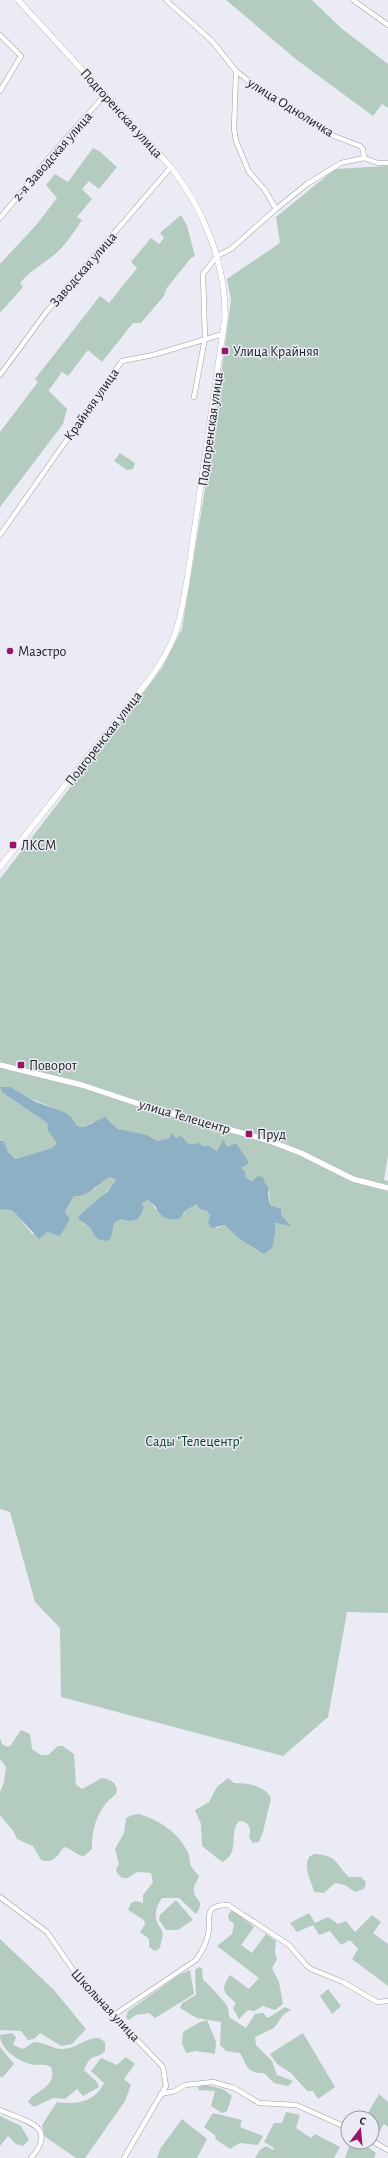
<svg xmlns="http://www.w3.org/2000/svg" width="388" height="2158" font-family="'Alegreya Sans',sans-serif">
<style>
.green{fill:#b4cbbf}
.water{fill:#8eb0c4}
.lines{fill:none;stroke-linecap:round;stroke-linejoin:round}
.minor-casing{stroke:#9e9fa7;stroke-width:5.5}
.tertiary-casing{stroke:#9e9fa7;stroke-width:6}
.minor{stroke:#fff;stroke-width:4.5}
.tertiary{stroke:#fff;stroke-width:5.5}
.poi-dot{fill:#9a1568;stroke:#eaebf4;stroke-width:1.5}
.labels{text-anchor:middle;stroke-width:3;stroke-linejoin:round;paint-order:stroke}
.street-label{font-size:14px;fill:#202124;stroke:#eaebf4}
.poi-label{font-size:14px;fill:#202124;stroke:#eaebf4;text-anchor:start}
.park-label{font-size:14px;fill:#0d3d2a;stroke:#eaebf4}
</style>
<rect width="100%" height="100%" fill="#eaebf4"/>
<path class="green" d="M 226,0 L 312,0 L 341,28 L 388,64 L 388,108 L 382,104 L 373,116 L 297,60 Z
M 93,148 L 99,151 L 117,167 L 99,189 L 89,181 L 82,189 L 92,199 L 77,217 L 82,220 C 72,235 63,249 49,259 C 37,268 30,271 20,283 L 23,287 L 0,313 L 0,264 L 37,224 L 57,198 L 46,185 L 55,174 L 68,182 Z
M 388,166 L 388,1155 L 384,1180 L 388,1181 L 388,1613 L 347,1612 L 328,1717 L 283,1756 L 61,1697 L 60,1628 L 35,1602 L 10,1512 L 0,1509 L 0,1209 L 12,1209 L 32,1234 L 47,1232 L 54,1233 L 74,1196 L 95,1189 L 100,1182 L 110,1177 L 117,1180 L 99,1200 L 82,1213 L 82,1222 L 90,1228 L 97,1239 L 111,1239 L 114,1223 L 121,1219 L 128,1221 L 137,1220 L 142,1213 L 144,1206 L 140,1204 L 147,1200 L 152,1202 L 155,1209 L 184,1214 L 186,1210 L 197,1204 L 199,1209 L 207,1211 L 217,1228 L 225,1225 L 238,1238 L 264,1253 L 275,1233 L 275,1223 L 281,1224 L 281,1209 L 270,1205 L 269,1188 L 246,1178 L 245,1171 L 241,1168 L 245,1165 L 232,1146 L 228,1147 L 226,1143 L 218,1151 L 202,1146 L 200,1143 L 189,1144 L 185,1140 L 176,1138 L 172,1134 L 169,1138 L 158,1141 L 147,1135 L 128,1132 L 118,1129 L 110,1121 L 93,1122 L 84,1127 L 77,1126 C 63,1106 31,1103 10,1087 L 3,1093 L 47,1123 L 48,1131 L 58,1143 L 52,1148 L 15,1159 L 8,1152 L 4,1141 L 0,1139 L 0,879 L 162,668 L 182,629 L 209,465 L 231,300 L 227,279 L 280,243 L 276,217 L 335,169 Z
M 181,215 L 187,226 L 195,256 L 191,258 L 166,289 L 164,296 L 141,323 L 133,323 L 102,362 L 88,350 L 68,376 L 62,372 L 49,390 L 45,387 L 67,409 L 63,424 L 0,507 L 0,432 L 38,382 L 35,379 L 100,296 L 109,303 L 137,268 L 131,262 L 151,238 L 159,244 L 164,238 L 160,233 Z
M 120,453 L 135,463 L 133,469 L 127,470 L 114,461 Z
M 21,1730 L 30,1734 L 32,1749 L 41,1755 L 48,1755 L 58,1746 L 63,1746 L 74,1754 L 76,1785 L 82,1789 L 102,1778 C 111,1779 119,1784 116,1794 C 98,1808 92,1826 92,1849 L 84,1856 C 75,1855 73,1849 64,1847 C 57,1856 54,1864 41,1860 L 33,1846 L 17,1839 L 14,1832 L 0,1815 L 0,1792 L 4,1782 L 6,1767 L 0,1759 L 0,1738 L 2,1744 L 8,1747 L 11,1745 Z
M 228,1778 L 234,1783 C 246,1783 265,1785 271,1798 L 263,1832 L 259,1842 L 253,1843 L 249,1838 C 252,1829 249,1821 239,1821 C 228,1834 241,1853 222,1862 L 202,1846 L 201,1824 L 195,1810 L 209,1802 L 217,1787 Z
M 139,1814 C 159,1820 178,1832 187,1851 C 190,1855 189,1861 191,1866 C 193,1869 196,1873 199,1876 C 198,1881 194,1884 194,1888 C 192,1901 207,1898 196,1914 L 179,1898 L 162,1898 C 157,1905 154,1914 157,1922 C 158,1926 162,1929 163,1933 L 160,1948 L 155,1951 L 149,1947 L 149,1939 L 140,1932 L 145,1924 L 144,1920 L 128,1910 L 131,1903 L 135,1901 L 143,1903 L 143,1895 L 153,1882 L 151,1873 L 137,1872 L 128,1878 L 122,1878 L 117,1873 L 116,1869 L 119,1864 L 115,1849 L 124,1833 L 126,1818 L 132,1815 Z
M 314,1854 C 338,1855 335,1864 349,1877 L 361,1877 L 366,1882 L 364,1889 L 355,1892 L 345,1885 L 335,1883 L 324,1893 L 314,1892 C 311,1879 303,1869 309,1857 Z
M 176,1900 L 193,1920 L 178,1930 L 166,1930 L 159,1920 L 160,1915 Z
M 232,1910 L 254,1927 L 241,1945 L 252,1953 L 266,1934 L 276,1941 L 275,1952 L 277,1959 L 272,1968 L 279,1982 L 283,2004 L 275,2010 L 263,2006 L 254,2011 L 248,2010 L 239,2019 L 233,2008 L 236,2003 C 223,1992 220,1990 230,1975 L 249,1989 L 259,1978 L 217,1946 L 232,1934 L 234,1924 L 229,1920 L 228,1915 Z
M 309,1913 L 315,1923 L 328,1917 L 338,1924 L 346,1921 L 355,1932 L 372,1915 L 381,1922 L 373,1933 L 388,1944 L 388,1986 L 352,1959 L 358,1949 L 350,1940 L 341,1945 L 330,1931 L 319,1935 L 313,1925 L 297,1932 L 290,1923 Z
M 0,1939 L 54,1990 L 86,2029 L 72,2044 L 61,2046 L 40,2033 L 34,2039 L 28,2040 L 21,2031 L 0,2030 Z
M 199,1967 L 202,1968 L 203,1980 C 206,1981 226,2003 227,2006 C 229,2009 228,2014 230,2018 L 246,2028 L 255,2014 L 263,2013 L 268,2018 L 285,2007 L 291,2010 L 284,2014 L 274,2028 L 255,2037 L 256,2045 L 272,2061 L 277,2075 L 293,2081 L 288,2086 L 274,2083 L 264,2073 C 246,2073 248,2067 240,2053 L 226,2051 L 220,2045 L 221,2022 L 197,2018 L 180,2008 L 182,2003 L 196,1995 L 195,1970 Z
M 190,1970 L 194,1994 L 155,2018 L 149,2013 L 136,2015 L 128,2020 L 126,2017 L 128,2011 L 179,1975 Z
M 328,1989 L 341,2006 L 332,2014 L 320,1996 Z
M 207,2020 L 216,2042 L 215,2054 L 196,2051 L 186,2053 L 182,2043 L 183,2032 L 198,2023 Z
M 12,2033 L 16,2037 L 13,2045 L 23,2049 L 34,2042 C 44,2042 53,2049 62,2049 C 77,2049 85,2037 99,2038 L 105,2042 L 105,2051 C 94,2061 91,2052 84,2070 L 97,2082 L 99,2087 L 83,2096 L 77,2089 L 65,2099 L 53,2098 L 34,2107 L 28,2102 L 30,2099 C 40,2089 57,2085 51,2067 C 44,2063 38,2066 30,2064 C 18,2061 0,2049 0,2035 Z
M 303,2033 L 335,2087 L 318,2099 L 313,2091 L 307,2091 L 291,2073 L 277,2064 L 270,2054 Z
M 0,2047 L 14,2064 L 2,2078 L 0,2076 Z
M 126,2057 L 135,2064 L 124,2079 L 131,2085 L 125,2101 L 85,2158 L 76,2158 L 44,2136 L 42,2125 L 57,2102 C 76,2105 95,2102 104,2083 L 91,2071 L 101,2058 L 117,2065 Z
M 206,2085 L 223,2089 L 232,2096 L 227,2111 L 222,2113 L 211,2106 L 215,2091 L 199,2090 L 198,2087 Z
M 379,2094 L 388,2102 L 388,2127 L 384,2124 L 375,2138 L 372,2137 L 372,2118 L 365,2118 Z
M 286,2112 L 300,2115 L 296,2128 L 311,2138 L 315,2134 L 340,2147 L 334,2158 L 255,2158 L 260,2150 L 266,2146 L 273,2150 L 274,2148 L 264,2142 L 274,2123 L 282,2123 Z
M 213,2113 L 242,2120 L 240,2127 L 263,2136 L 258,2145 L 240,2143 L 230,2149 L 215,2139 L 216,2136 L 204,2127 Z
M 0,2116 L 21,2126 L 29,2140 L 23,2146 L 16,2144 L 8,2136 L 0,2146 Z
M 182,2119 L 207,2139 L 197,2158 L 157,2158 L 160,2149 Z
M 350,2144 L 363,2144 L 376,2153 L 374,2158 L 345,2158 Z"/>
<path class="water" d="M 0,1087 L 10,1087 L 36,1102 L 64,1112 L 71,1117 L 77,1126 L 84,1127 L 105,1117 L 118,1129 L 147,1135 L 158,1141 L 169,1138 L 172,1133 L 176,1138 L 181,1136 L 189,1144 L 200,1143 L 202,1146 L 209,1146 L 217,1151 L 223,1140 L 228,1147 L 236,1143 L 248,1161 L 248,1164 L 241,1168 L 245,1171 L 246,1178 L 252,1181 L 258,1176 L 263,1177 L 265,1183 L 269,1188 L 268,1194 L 270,1205 L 281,1209 L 281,1215 L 291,1226 L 275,1223 L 275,1233 L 272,1248 L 264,1254 L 238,1238 L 225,1225 L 211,1228 L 208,1222 L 210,1216 L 207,1211 L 199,1209 L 197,1204 L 186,1210 L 179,1219 C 155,1222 160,1204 147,1200 L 141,1204 L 144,1206 L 142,1213 L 137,1220 L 128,1221 L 121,1219 L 114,1223 L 111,1239 L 105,1241 L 97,1239 L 90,1228 L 78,1218 L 82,1213 L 108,1191 L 116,1180 L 110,1177 C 97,1183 90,1197 74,1196 L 65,1212 L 70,1219 L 60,1236 L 47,1232 L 39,1239 L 12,1210 L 0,1209 L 0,1140 L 4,1141 L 8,1152 L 15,1159 L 52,1148 L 57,1143 L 48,1131 L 47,1123 L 3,1093 Z"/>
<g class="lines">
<defs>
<path id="minor" d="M 166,0 L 212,41 L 236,71 L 260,90 L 302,114 L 334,136 L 360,146 L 363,149 L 364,158
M 353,0 L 388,25
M 0,35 L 21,56 L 0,91
M 236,71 L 234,129 L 236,141 L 249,172 L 265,190 L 276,209
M 0,218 L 53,153 L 105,95
M 0,375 L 47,311 L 171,167
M 194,397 L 205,338 L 203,274 L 217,256 L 231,249 L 276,209 L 307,184 L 341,163 L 364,158 L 378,163 L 388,163
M 0,535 L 122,361 L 153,355 L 223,334
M 0,1897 L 47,1932 L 80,1980 L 163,2067 L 166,2086 L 124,2158
M 114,2015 L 196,1960 C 203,1950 208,1941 209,1929 C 210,1923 207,1916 211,1910 C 215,1905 223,1905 228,1905 L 289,1945 L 306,1965 L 311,1969 L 343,1982 L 377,2002 L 388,2001
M 161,2094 L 175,2091 L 185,2085 L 213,2082 L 234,2088 L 259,2103 L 296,2105 L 348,2128
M 0,2110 C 23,2121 60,2125 31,2158
M 372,2141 L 388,2150"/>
<path id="tertiary" d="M 0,867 L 148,681 C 178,641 180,622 188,574 L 225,318 C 226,264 204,210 171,167 L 18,0
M 0,1065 L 82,1085 L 145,1106 L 267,1140 L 301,1153 L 353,1179 L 388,1188"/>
</defs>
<use href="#minor" class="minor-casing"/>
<use href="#tertiary" class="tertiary-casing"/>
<use href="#minor" class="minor"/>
<use href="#tertiary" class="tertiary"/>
</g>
<g class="poi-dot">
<rect x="221" y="347" width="8" height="8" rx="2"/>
<circle cx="10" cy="651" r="4"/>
<rect x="9" y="841" width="8" height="8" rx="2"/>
<rect x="17" y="1061" width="8" height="8" rx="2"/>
<rect x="245" y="1130" width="8" height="8" rx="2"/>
</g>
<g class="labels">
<g class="street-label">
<text transform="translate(291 107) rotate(32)" y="5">улица Одноличка</text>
<text transform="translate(122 113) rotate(48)" y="5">Подгоренская улица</text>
<text transform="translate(52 156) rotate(-49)" y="5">2-я Заводская улица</text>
<text transform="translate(83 269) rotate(-49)" y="5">Заводская улица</text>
<text transform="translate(91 404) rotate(-55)" y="5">Крайняя улица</text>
<text transform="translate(210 429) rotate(-82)" y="5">Подгоренская улица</text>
<text transform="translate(103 738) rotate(-52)" y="5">Подгоренская улица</text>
<text transform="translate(185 1116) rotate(16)" y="5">улица Телецентр</text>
<text transform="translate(106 2005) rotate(47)" y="5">Школьная улица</text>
</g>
<g class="poi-label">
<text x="233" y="356">Улица Крайняя</text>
<text x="18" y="656">Маэстро</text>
<text x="21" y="850">ЛКСМ</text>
<text x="29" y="1070">Поворот</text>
<text x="257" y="1139">Пруд</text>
</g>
<g class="park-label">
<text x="194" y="1446">Сады "Телецентр"</text>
</g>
</g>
<g transform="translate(360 2130) rotate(16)"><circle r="19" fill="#eaebf4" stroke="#999aa1"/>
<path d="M0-3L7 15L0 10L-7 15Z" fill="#9a1568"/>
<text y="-6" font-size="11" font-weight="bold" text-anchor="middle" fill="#202124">С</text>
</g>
</svg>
